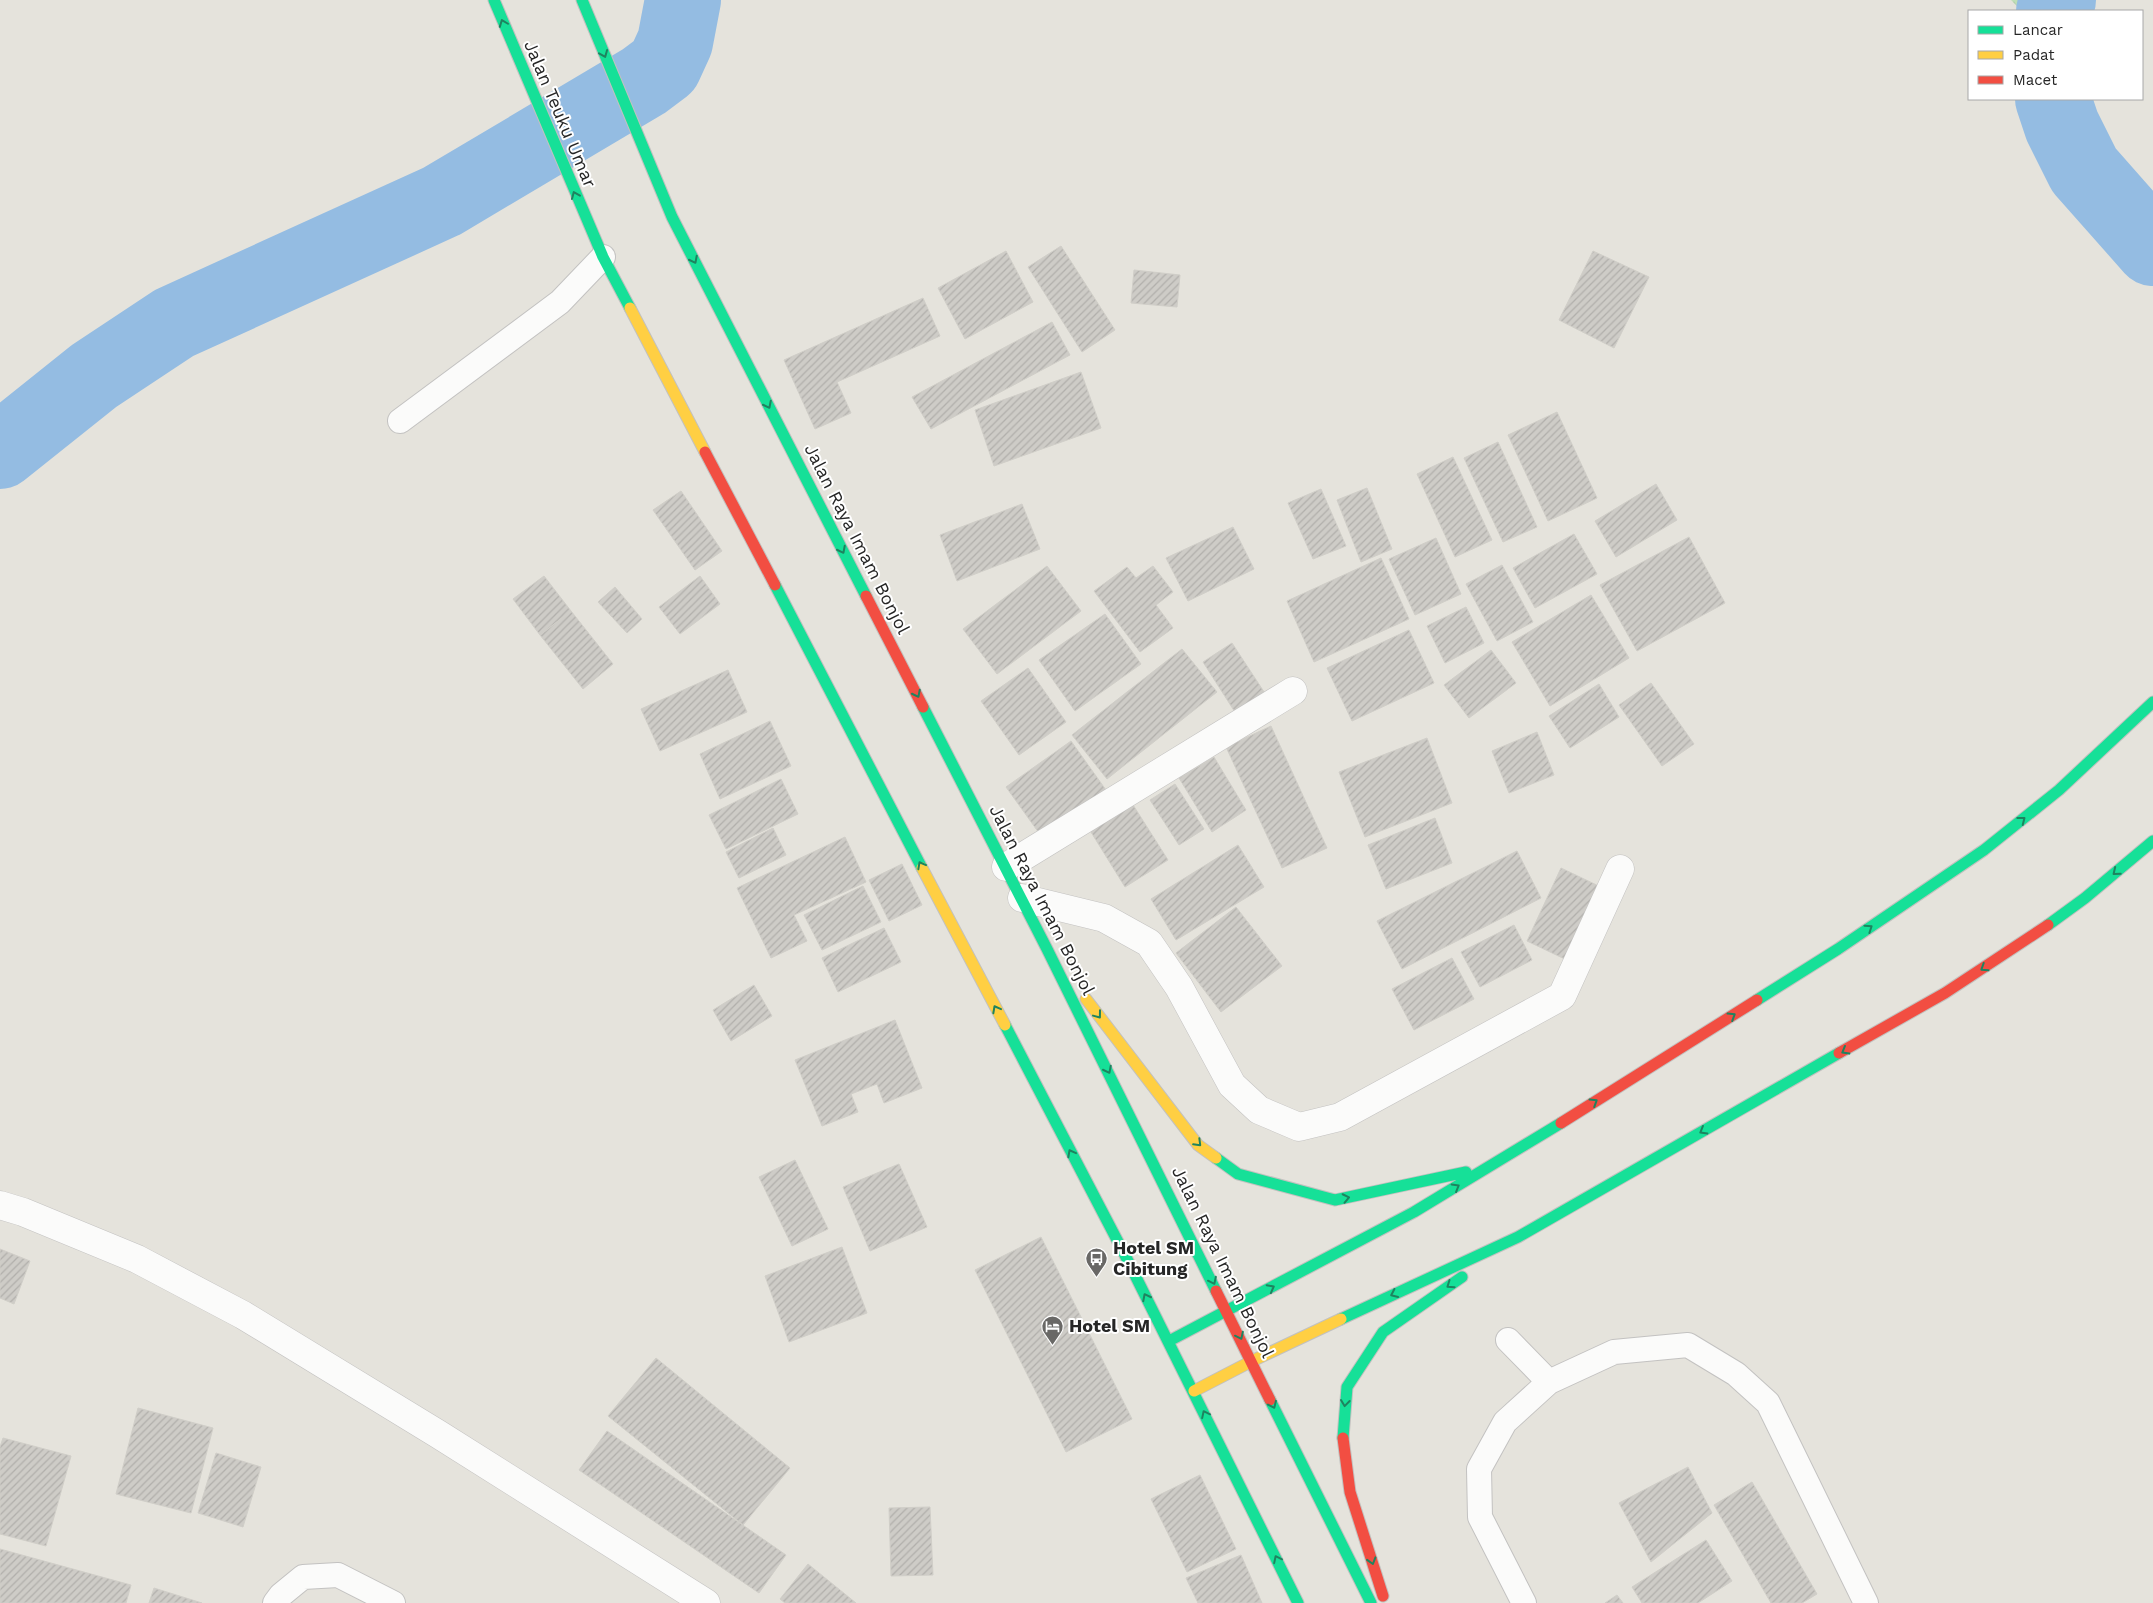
<svg xmlns="http://www.w3.org/2000/svg" width="2153" height="1603" font-family="'Work Sans',sans-serif">
<style>
.forest{fill:url(#forest-firs)}
.lines{fill:none;stroke-linecap:round;stroke-linejoin:round}
.river{stroke:#94bce2;stroke-width:76}
.building{fill:url(#building-hatch);stroke:#d0cec8}
.lane-casing{stroke:#c3c2c1;stroke-width:26}
.street-casing{stroke:#c3c2c1;stroke-width:29}
.fast-casing{stroke:#c2c1bf;stroke-width:13}
.slow-casing{stroke:#c2c1bf;stroke-width:13}
.jam-casing{stroke:#c2c1bf;stroke-width:13}
.lane{stroke:#fbfbfa;stroke-width:24}
.street{stroke:#fbfbfa;stroke-width:28}
.fast{stroke:#16e098;stroke-width:11}
.slow{stroke:#ffcf43;stroke-width:11}
.jam{stroke:#f24e42;stroke-width:11}
.oneway{stroke:#1e835f}
.labels{text-anchor:middle;stroke-width:4;stroke-linejoin:round;paint-order:stroke}
.street-label{font-size:18px;fill:#262626;stroke:#fff}
.poi-label{font-size:18px;font-weight:bold;fill:#262626;stroke:#fff;text-anchor:start}
</style>
<defs>
<pattern id="forest-firs" width="22" height="20" patternUnits="userSpaceOnUse" patternTransform="scale(1.25)"><rect width="22" height="20" fill="#bfdfb7"/><path d="M5 1l3.5 6h-7zM16 11l3.5 6h-7z" fill="#a4bf9d"/></pattern>
<pattern id="building-hatch" width="6" height="6" patternUnits="userSpaceOnUse" patternTransform="scale(1.25)"><rect width="6" height="6" fill="#ceccc7"/><path d="M-1 1l2-2M0 6l6-6M5 7l2-2" fill="none" stroke="#b1afab"/></pattern>
</defs>
<rect width="100%" height="100%" fill="#e5e3dc"/>
<path class="forest" d="M 2011,0 L 2045,0 L 2033,11 L 2022,11 Z"/>
<g class="lines">
<path class="river" d="M 2054,11 L 2058,0
M 2053,99 L 2062,126 L 2084,170 L 2153,248
M 0,451 L 94,376 L 174,323 L 442,201 L 644,81 L 664,66 L 675,42 L 683,0"/>
</g>
<path class="building" d="M 1061,246 L 1115,330 L 1082,352 L 1028,267 Z
M 1006,251 L 1033,302 L 965,339 L 938,288 Z
M 1593,251 L 1649,277 L 1614,348 L 1559,320 Z
M 1134,270 L 1180,275 L 1177,307 L 1131,303 Z
M 923,298 L 940,336 L 837,382 L 851,413 L 815,429 L 784,360 Z
M 1052,322 L 1070,355 L 931,429 L 912,397 Z
M 1081,372 L 1101,428 L 994,466 L 975,410 Z
M 1557,412 L 1597,498 L 1548,521 L 1508,435 Z
M 1498,442 L 1537,527 L 1503,542 L 1464,458 Z
M 1453,457 L 1492,540 L 1455,557 L 1417,474 Z
M 1656,484 L 1677,520 L 1616,557 L 1595,521 Z
M 1367,488 L 1392,549 L 1361,562 L 1337,500 Z
M 1321,489 L 1346,546 L 1313,559 L 1288,503 Z
M 681,491 L 722,551 L 695,570 L 653,510 Z
M 1022,504 L 1040,549 L 957,581 L 940,535 Z
M 1233,527 L 1254,569 L 1188,601 L 1166,558 Z
M 1574,534 L 1597,574 L 1535,608 L 1513,568 Z
M 1689,537 L 1725,603 L 1637,651 L 1600,585 Z
M 1436,538 L 1461,594 L 1415,615 L 1389,559 Z
M 1381,558 L 1409,619 L 1314,662 L 1287,601 Z
M 1502,565 L 1533,622 L 1497,641 L 1466,584 Z
M 1047,566 L 1081,611 L 997,674 L 963,629 Z
M 1153,566 L 1173,592 L 1156,605 L 1173,628 L 1140,652 L 1094,591 L 1127,567 L 1136,578 Z
M 544,576 L 571,611 L 540,635 L 513,599 Z
M 700,576 L 720,604 L 680,634 L 659,607 Z
M 615,587 L 642,619 L 627,633 L 598,602 Z
M 1591,595 L 1629,658 L 1550,706 L 1512,642 Z
M 1466,607 L 1484,643 L 1445,663 L 1427,626 Z
M 571,611 L 613,664 L 583,689 L 540,635 Z
M 1105,614 L 1141,664 L 1075,711 L 1039,660 Z
M 1409,630 L 1434,683 L 1352,721 L 1327,668 Z
M 1232,643 L 1270,701 L 1240,720 L 1203,662 Z
M 1182,649 L 1217,692 L 1107,779 L 1072,735 Z
M 1491,650 L 1516,683 L 1469,718 L 1444,685 Z
M 1028,668 L 1066,722 L 1019,755 L 981,701 Z
M 728,670 L 747,712 L 660,751 L 641,709 Z
M 1651,683 L 1694,744 L 1662,766 L 1619,705 Z
M 1599,684 L 1619,717 L 1570,748 L 1549,716 Z
M 770,721 L 791,766 L 720,799 L 700,754 Z
M 1271,726 L 1327,848 L 1282,868 L 1226,747 Z
M 1537,732 L 1554,775 L 1509,793 L 1492,751 Z
M 1427,738 L 1452,803 L 1365,837 L 1339,772 Z
M 1071,741 L 1111,797 L 1039,833 L 1006,787 Z
M 1214,757 L 1246,810 L 1212,832 L 1179,778 Z
M 781,779 L 798,814 L 726,849 L 709,815 Z
M 1175,784 L 1204,829 L 1179,845 L 1150,800 Z
M 1128,797 L 1168,860 L 1125,887 L 1086,824 Z
M 1435,818 L 1452,863 L 1386,889 L 1368,845 Z
M 773,828 L 786,855 L 739,878 L 726,852 Z
M 845,837 L 866,882 L 794,915 L 807,941 L 771,958 L 737,888 Z
M 1238,845 L 1264,887 L 1176,940 L 1151,899 Z
M 1517,851 L 1541,898 L 1402,969 L 1377,921 Z
M 902,864 L 922,905 L 889,921 L 869,880 Z
M 1561,868 L 1605,889 L 1571,962 L 1527,941 Z
M 863,886 L 881,922 L 822,950 L 804,915 Z
M 1236,907 L 1282,966 L 1221,1012 L 1176,953 Z
M 1514,925 L 1532,960 L 1480,987 L 1461,952 Z
M 884,928 L 901,962 L 838,992 L 822,958 Z
M 1452,958 L 1474,999 L 1414,1030 L 1392,989 Z
M 754,985 L 772,1016 L 731,1041 L 713,1010 Z
M 895,1020 L 922,1088 L 884,1103 L 877,1084 L 851,1094 L 858,1112 L 822,1126 L 795,1060 Z
M 795,1160 L 828,1229 L 792,1246 L 759,1177 Z
M 899,1164 L 927,1227 L 870,1251 L 843,1187 Z
M 1041,1237 L 1132,1419 L 1066,1452 L 975,1270 Z
M 842,1247 L 867,1313 L 789,1342 L 765,1276 Z
M 0,1249 L 30,1261 L 14,1304 L 0,1298 Z
M 656,1358 L 790,1468 L 743,1525 L 608,1416 Z
M 138,1408 L 213,1428 L 191,1513 L 116,1494 Z
M 607,1431 L 786,1555 L 759,1593 L 579,1470 Z
M 3,1438 L 71,1456 L 46,1546 L 0,1534 L 0,1447 Z
M 216,1453 L 261,1467 L 243,1527 L 198,1513 Z
M 1688,1467 L 1712,1513 L 1651,1562 L 1619,1503 Z
M 1200,1475 L 1236,1549 L 1187,1572 L 1151,1499 Z
M 1752,1482 L 1817,1594 L 1802,1603 L 1771,1603 L 1714,1505 Z
M 930,1507 L 933,1575 L 891,1576 L 889,1508 Z
M 1706,1540 L 1732,1581 L 1698,1603 L 1642,1603 L 1632,1587 Z
M 0,1549 L 131,1585 L 126,1603 L 0,1603 Z
M 1241,1555 L 1262,1603 L 1198,1603 L 1186,1578 Z
M 808,1564 L 856,1603 L 785,1603 L 780,1599 Z
M 154,1588 L 202,1603 L 149,1603 Z
M 1617,1595 L 1623,1603 L 1605,1603 Z"/>
<g class="lines">
<defs>
<path id="lane" d="M 400,421 L 560,302 L 603,257
M 1508,1340 L 1549,1382
M 275,1603 L 281,1595 L 303,1577 L 338,1575 L 393,1603
M 1524,1603 L 1480,1517 L 1479,1469 L 1505,1422 L 1549,1382 L 1614,1352 L 1688,1345 L 1736,1374 L 1768,1403 L 1866,1603"/>
<path id="street" d="M 1006,867 L 1293,691
M 1022,898 L 1104,918 L 1149,943 L 1179,987 L 1232,1085 L 1259,1110 L 1299,1127 L 1340,1117 L 1562,996 L 1620,869
M 0,1205 L 23,1212 L 137,1259 L 243,1315 L 438,1434 L 706,1603"/>
<path id="fast" d="M 494,0 L 603,257 L 630,308
M 582,0 L 672,217 L 866,596
M 775,585 L 922,868
M 923,707 L 1047,949 L 1216,1291
M 2048,925 L 2085,898 L 2153,841
M 1757,1000 L 1838,949 L 1984,850 L 2059,790 L 2153,702
M 1005,1025 L 1128,1261 L 1298,1603
M 1216,1158 L 1238,1174 L 1335,1200 L 1466,1172
M 1341,1319 L 1518,1237 L 1839,1053
M 1169,1341 L 1414,1212 L 1561,1123
M 1270,1400 L 1371,1603
M 1343,1438 L 1347,1387 L 1383,1332 L 1462,1277"/>
<path id="slow" d="M 630,308 L 705,452
M 922,868 L 1005,1025
M 1086,999 L 1198,1145 L 1216,1158
M 1194,1391 L 1252,1361 L 1341,1319"/>
<path id="jam" d="M 705,452 L 775,585
M 866,596 L 923,707
M 1839,1053 L 1945,993 L 2048,925
M 1561,1123 L 1757,1000
M 1216,1291 L 1270,1400
M 1343,1438 L 1350,1492 L 1383,1596"/>
</defs>
<use href="#lane" class="lane-casing"/>
<use href="#street" class="street-casing"/>
<use href="#fast" class="fast-casing"/>
<use href="#slow" class="slow-casing"/>
<use href="#jam" class="jam-casing"/>
<use href="#lane" class="lane"/>
<use href="#street" class="street"/>
<use href="#fast" class="fast"/>
<use href="#slow" class="slow"/>
<use href="#jam" class="jam"/>
</g>
<defs><path id="oneway-chevron" d="M-2-3.5L2.5 0L-2 3.5" fill="none" stroke-width="1.6" stroke-linecap="round" stroke-linejoin="round" transform="scale(1.25)"/></defs>
<g class="oneway">
<use href="#oneway-chevron" transform="translate(503 23) rotate(-111)"/>
<use href="#oneway-chevron" transform="translate(604 54) rotate(68)"/>
<use href="#oneway-chevron" transform="translate(575 195) rotate(-113)"/>
<use href="#oneway-chevron" transform="translate(694 260) rotate(63)"/>
<use href="#oneway-chevron" transform="translate(768 405) rotate(63)"/>
<use href="#oneway-chevron" transform="translate(842 550) rotate(63)"/>
<use href="#oneway-chevron" transform="translate(917 694) rotate(63)"/>
<use href="#oneway-chevron" transform="translate(2022 820) rotate(-38)"/>
<use href="#oneway-chevron" transform="translate(921 865) rotate(-118)"/>
<use href="#oneway-chevron" transform="translate(2116 872) rotate(141)"/>
<use href="#oneway-chevron" transform="translate(1869 928) rotate(-34)"/>
<use href="#oneway-chevron" transform="translate(1984 968) rotate(147)"/>
<use href="#oneway-chevron" transform="translate(996 1009) rotate(-118)"/>
<use href="#oneway-chevron" transform="translate(1098 1015) rotate(53)"/>
<use href="#oneway-chevron" transform="translate(1732 1016) rotate(-32)"/>
<use href="#oneway-chevron" transform="translate(1845 1051) rotate(150)"/>
<use href="#oneway-chevron" transform="translate(1108 1070) rotate(63)"/>
<use href="#oneway-chevron" transform="translate(1594 1102) rotate(-32)"/>
<use href="#oneway-chevron" transform="translate(1703 1131) rotate(150)"/>
<use href="#oneway-chevron" transform="translate(1198 1143) rotate(45)"/>
<use href="#oneway-chevron" transform="translate(1071 1153) rotate(-118)"/>
<use href="#oneway-chevron" transform="translate(1456 1187) rotate(-30)"/>
<use href="#oneway-chevron" transform="translate(1346 1198) rotate(-12)"/>
<use href="#oneway-chevron" transform="translate(1213 1281) rotate(64)"/>
<use href="#oneway-chevron" transform="translate(1450 1285) rotate(145)"/>
<use href="#oneway-chevron" transform="translate(1271 1288) rotate(-28)"/>
<use href="#oneway-chevron" transform="translate(1394 1294) rotate(155)"/>
<use href="#oneway-chevron" transform="translate(1146 1297) rotate(-117)"/>
<use href="#oneway-chevron" transform="translate(1240 1336) rotate(64)"/>
<use href="#oneway-chevron" transform="translate(1345 1403) rotate(97)"/>
<use href="#oneway-chevron" transform="translate(1273 1405) rotate(65)"/>
<use href="#oneway-chevron" transform="translate(1205 1414) rotate(-116)"/>
<use href="#oneway-chevron" transform="translate(1277 1559) rotate(-116)"/>
<use href="#oneway-chevron" transform="translate(1372 1561) rotate(73)"/>
</g>
<defs>
<symbol id="bus-pin" viewBox="-11 -11 22 30"><path d="M0 17L-7.5 6A9.5 9.5 0 1 1 7.5 6Z" fill="#696866" stroke="#fff"/><path d="M-5-6H5V4H4V6H2V4H-2V6H-4V4H-5ZM-3.5-4V0h7V-4ZM-3.5 1.2v1.5H-2V1.2ZM2 1.2v1.5H3.5V1.2Z" fill="#fff"/></symbol>
<symbol id="hotel-pin" viewBox="-11 -11 22 30"><path d="M0 17L-7.5 6A9.5 9.5 0 1 1 7.5 6Z" fill="#696866" stroke="#fff"/><path d="M-6-4.5h1.5V1H6V5H4.5V3h-9V5H-6ZM-4 0a1.8 1.8 0 1 1 3.6 0ZM.5 0V-2.5h3Q6-2.5 6 0Z" fill="#fff"/></symbol>
</defs>
<g fill-rule="evenodd">
<use href="#bus-pin" x="1084" y="1246" width="25" height="34"/>
<use href="#hotel-pin" x="1040" y="1314" width="25" height="34"/>
</g>
<g class="labels">
<g class="street-label">
<text transform="translate(560 114) rotate(67)" y="6">Jalan Teuku Umar</text>
<text transform="translate(857 539) rotate(63)" y="6">Jalan Raya Imam Bonjol</text>
<text transform="translate(1042 900) rotate(63)" y="6">Jalan Raya Imam Bonjol</text>
<text transform="translate(1223 1262) rotate(64)" y="6">Jalan Raya Imam Bonjol</text>
</g>
<g class="poi-label">
<text x="1113" y="1254">Hotel SM<tspan x="1113" dy="21">Cibitung</tspan></text>
<text x="1069" y="1332">Hotel SM</text>
</g>
</g>
<rect x="1968" y="10" width="175" height="90" fill="#ffffff" stroke="#a8a8a8"/>
<rect x="1978" y="26" width="25" height="8" fill="#16e098" stroke="#a8a8a8"/>
<text x="2013" y="35" font-size="15" fill="#262626">Lancar</text>
<rect x="1978" y="51" width="25" height="8" fill="#ffcf43" stroke="#a8a8a8"/>
<text x="2013" y="60" font-size="15" fill="#262626">Padat</text>
<rect x="1978" y="76" width="25" height="8" fill="#f24e42" stroke="#a8a8a8"/>
<text x="2013" y="85" font-size="15" fill="#262626">Macet</text>
</svg>
